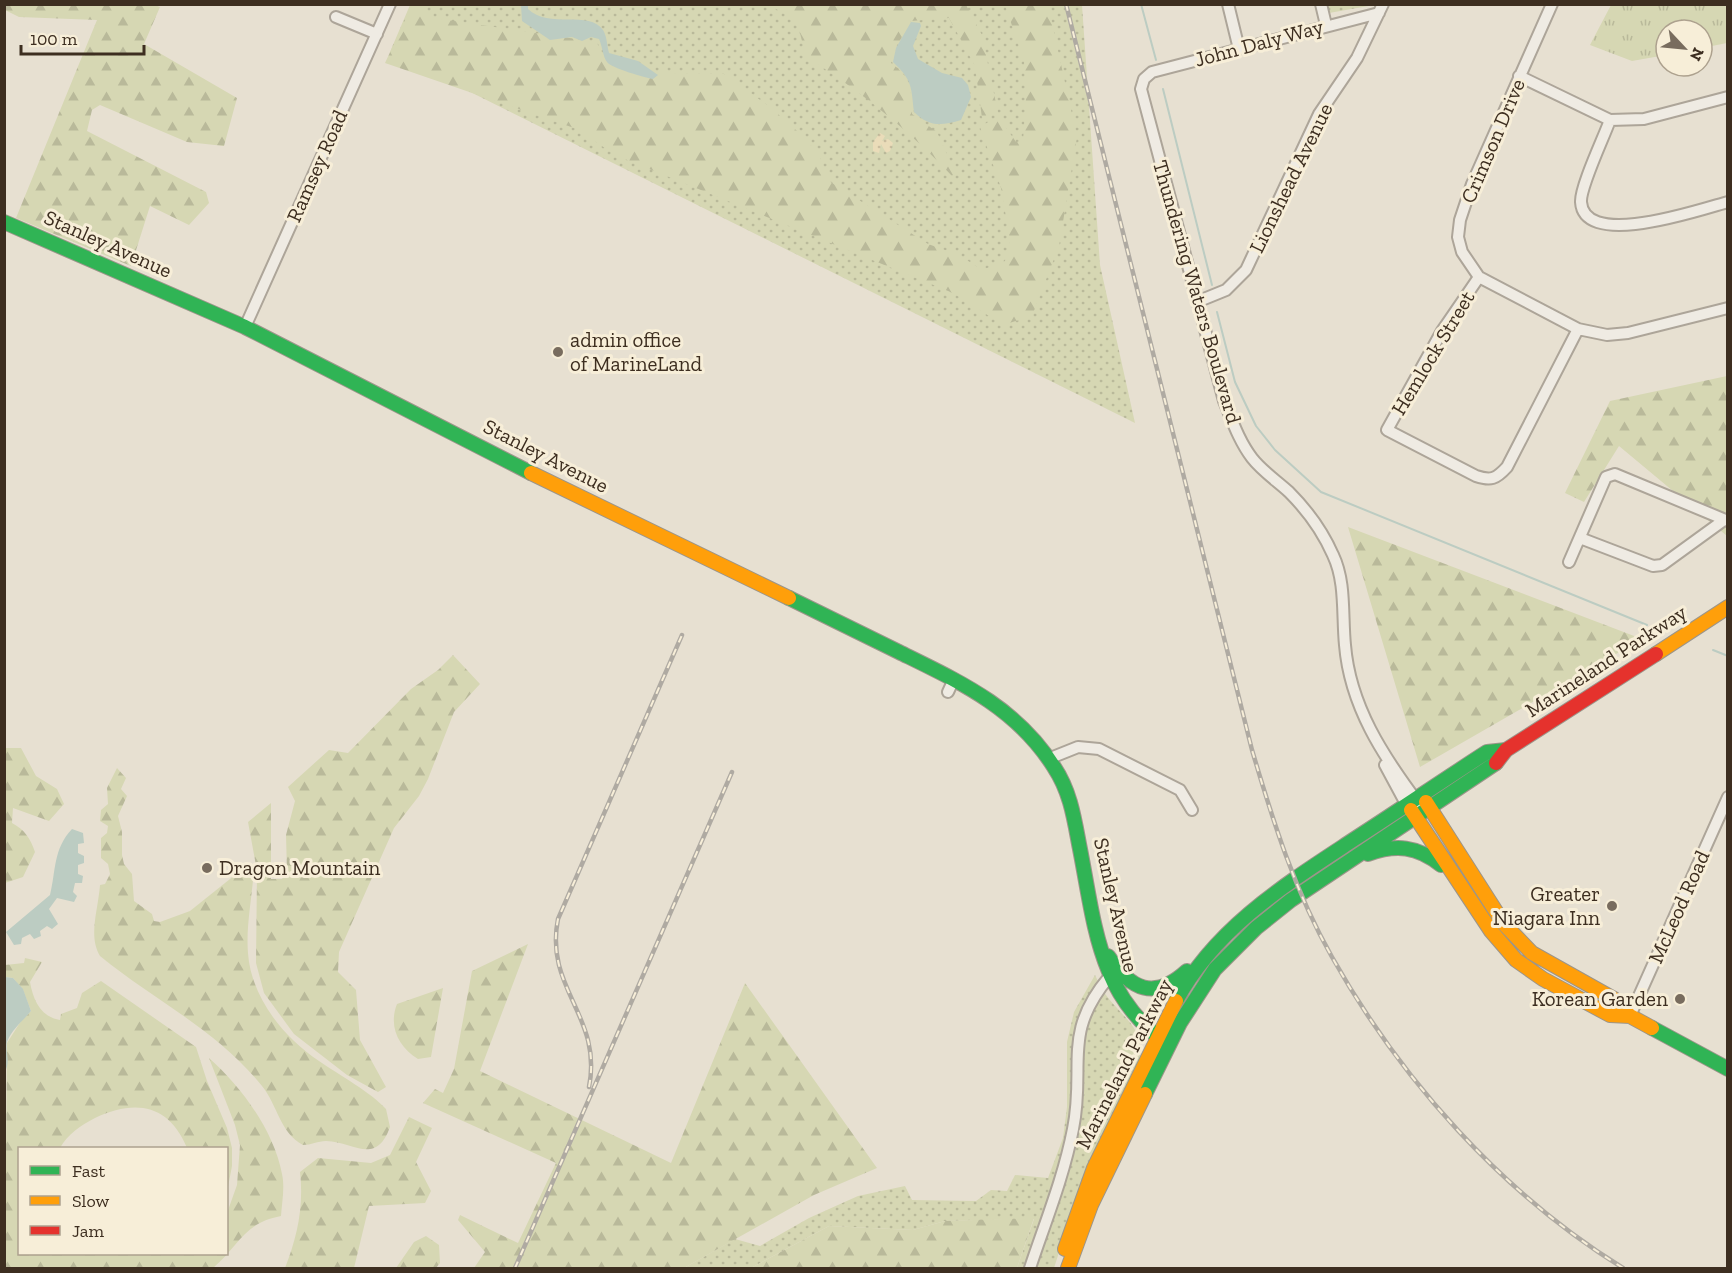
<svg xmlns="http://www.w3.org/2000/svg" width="1732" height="1273" font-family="'Zilla Slab',serif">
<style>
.grass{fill:url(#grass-dots)}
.forest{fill:url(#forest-firs)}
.sand{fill:url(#sand-dots)}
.park{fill:url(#park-tufts)}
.water{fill:#bcccc2}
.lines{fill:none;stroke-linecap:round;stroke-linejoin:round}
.stream{stroke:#bcccc2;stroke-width:2}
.street-casing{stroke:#ada599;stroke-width:14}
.fast-casing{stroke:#9c958a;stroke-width:16}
.slow-casing{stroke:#9c958a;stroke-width:16}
.jam-casing{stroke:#9c958a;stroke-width:16}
.street{stroke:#efebe3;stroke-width:10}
.fast{stroke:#30b455;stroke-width:14}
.slow{stroke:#ff9f0a;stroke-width:14}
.jam{stroke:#e5322d;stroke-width:14}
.rail-casing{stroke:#afaaa2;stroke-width:4.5}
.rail{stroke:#f7eed8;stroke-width:2;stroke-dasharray:7;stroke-linecap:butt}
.poi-dot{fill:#786c5e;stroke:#f7eed8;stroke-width:2}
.labels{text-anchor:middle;stroke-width:6;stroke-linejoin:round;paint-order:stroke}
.street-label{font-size:21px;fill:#3d2e20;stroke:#f7eed8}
.poi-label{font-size:21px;fill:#3d2e20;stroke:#f7eed8;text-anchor:start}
</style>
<defs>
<pattern id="grass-dots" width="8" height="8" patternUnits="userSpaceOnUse" patternTransform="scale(1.5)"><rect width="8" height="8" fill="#d6d7b3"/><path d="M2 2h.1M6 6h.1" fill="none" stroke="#b9b99a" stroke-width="1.8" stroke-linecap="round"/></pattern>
<pattern id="forest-firs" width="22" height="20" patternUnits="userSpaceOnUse" patternTransform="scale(1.5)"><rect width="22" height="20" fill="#d6d7b3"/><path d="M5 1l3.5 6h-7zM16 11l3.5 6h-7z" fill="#b9b99a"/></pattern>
<pattern id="sand-dots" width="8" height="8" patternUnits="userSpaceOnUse" patternTransform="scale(1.5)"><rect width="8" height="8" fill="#eadcb9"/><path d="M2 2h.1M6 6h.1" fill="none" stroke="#cabd9f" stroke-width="1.8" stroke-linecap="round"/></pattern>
<pattern id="park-tufts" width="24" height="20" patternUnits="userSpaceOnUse" patternTransform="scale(1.5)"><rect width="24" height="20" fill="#d6d7b3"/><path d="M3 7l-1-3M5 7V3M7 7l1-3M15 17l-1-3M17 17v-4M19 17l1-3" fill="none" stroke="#b9b99a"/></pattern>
</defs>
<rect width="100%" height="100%" fill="#e7e0d1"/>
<path class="grass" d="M 410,5 L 1082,5 L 1100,265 L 1135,423 L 390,52 Z
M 1327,5 L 1327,4 L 1374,5 L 1329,13 Z
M 1095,975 C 1099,983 1103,992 1109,999 C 1128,1022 1146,1031 1139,1064 L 1063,1240 L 1054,1268 L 1017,1268 L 1034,1219 L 945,1221 L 913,1230 L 829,1226 L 751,1268 L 684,1268 L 735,1239 L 760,1246 L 809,1218 L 858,1196 L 905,1186 L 912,1200 L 976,1201 L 991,1190 L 1007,1191 L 1015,1175 L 1048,1178 L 1063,1138 L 1067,1107 L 1067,1042 L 1074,1012 Z"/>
<path class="forest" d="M 425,4 L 424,8 L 434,18 L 597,42 L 602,57 L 662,73 L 724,74 L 770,107 L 805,138 L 820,157 L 829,181 L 928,244 L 959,255 L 982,270 L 1005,261 L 1010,240 L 1001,188 L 980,127 L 998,116 L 1016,142 L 1023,141 L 1026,98 L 1024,61 L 1005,5 L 1048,5 L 1077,137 L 1059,246 L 1032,316 L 1003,325 L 953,293 L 615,155 L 577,129 L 385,63 L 412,5 Z
M 4,5 L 155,5 L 160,7 L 144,44 L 237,98 L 224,146 L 187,142 L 100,105 L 92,110 L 87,131 L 206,192 L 209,203 L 189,225 L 150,206 L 131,266 L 16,218 L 97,20 L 19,17 L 5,10 Z
M 769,5 L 966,5 L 982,35 L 998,113 L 982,118 L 975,66 L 949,18 L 911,21 L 895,49 L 891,63 C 913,79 911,90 912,114 L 937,132 L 955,172 L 952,176 C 911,132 857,88 806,57 L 797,21 Z
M 1727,376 L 1727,536 L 1619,446 L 1584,502 L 1565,493 L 1610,401 Z
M 1348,527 L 1642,639 L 1420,767 Z
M 453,655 L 480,684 L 454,712 L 428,779 L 419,796 L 394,828 L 339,952 L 338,972 L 356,990 L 360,1040 L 386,1087 L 378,1092 L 347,1075 L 294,1034 L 264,993 L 256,963 L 257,871 L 248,822 L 271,803 L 271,879 L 282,879 L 287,872 L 286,835 L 295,801 L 288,787 L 329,750 L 348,753 L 411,689 L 438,670 Z
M 5,748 L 21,748 L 36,776 L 57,789 L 64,804 L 49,821 L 13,808 L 12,823 C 25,830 30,838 35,852 L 23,877 L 5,883 Z
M 117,768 L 126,778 L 121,789 L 127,796 L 118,816 L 122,832 L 122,855 L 124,864 L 132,874 L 134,901 L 152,914 L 154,921 L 160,922 L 190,911 L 235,875 L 246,871 L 253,880 C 251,903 246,929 248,953 C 251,997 283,1037 319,1061 C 338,1074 372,1093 386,1109 L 390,1127 C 376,1166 354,1142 326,1141 C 318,1141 311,1145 303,1145 C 280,1133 278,1106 262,1086 C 216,1029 155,1001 100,956 C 88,936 98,911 100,885 L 105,884 L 110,874 L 108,864 L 101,858 L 101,838 L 107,833 L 108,826 L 100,821 L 101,810 L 108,804 L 107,788 Z
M 528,944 L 480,1071 L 671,1163 L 745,983 L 877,1168 L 814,1195 L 684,1268 L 474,1268 L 485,1252 L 458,1220 L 460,1215 L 518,1243 L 556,1163 L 423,1103 L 435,1089 L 443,1093 L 454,1069 L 472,971 Z
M 25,958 L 42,962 L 30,982 C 33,1000 41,1017 60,1020 L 61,1014 L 77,1008 L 82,993 L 101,981 L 196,1047 L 207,1081 L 227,1128 L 232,1148 L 232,1166 L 227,1192 L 226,1148 L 187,1148 C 169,1104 135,1099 95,1118 C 80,1126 68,1134 60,1148 L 20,1148 L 20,1254 L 226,1254 L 227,1213 L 237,1185 L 240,1145 L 235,1125 L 209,1058 C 241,1086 274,1131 282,1174 C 285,1187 282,1202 281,1216 C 243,1223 239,1246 213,1268 L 5,1268 L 7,1043 L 21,1021 L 31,1011 L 23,990 L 13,978 L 5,977 L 5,965 L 24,963 Z
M 443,988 L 431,1057 L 418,1059 C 399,1047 388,1027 397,1004 Z
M 409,1117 L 432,1128 L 416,1162 L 431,1191 L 425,1203 L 369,1206 L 354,1268 L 285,1268 C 297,1237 304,1207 300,1172 L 318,1158 L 371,1163 L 390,1155 Z
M 1034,1218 L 1017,1268 L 751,1268 L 829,1226 L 913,1230 L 945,1221 Z
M 426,1236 L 439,1245 L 440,1263 L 436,1268 L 396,1268 L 414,1242 Z"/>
<path class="sand" d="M 880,133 L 885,136 L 882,141 L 888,139 L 893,143 L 890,151 L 886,153 L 881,144 L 879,153 L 873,151 L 873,142 Z"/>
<path class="park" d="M 1611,5 L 1727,5 L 1727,43 L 1702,48 L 1702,30 L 1666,30 L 1666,55 L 1632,61 L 1590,45 Z"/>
<path class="water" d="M 521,5 L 528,5 L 528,9 C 548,29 590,10 603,30 C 607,36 607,46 609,53 L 638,61 L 658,75 L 653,79 C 646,78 611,68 607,62 C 603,57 602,45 599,39 L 591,37 L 582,41 L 572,37 L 550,40 L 522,21 Z
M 911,22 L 920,23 L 921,26 L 913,46 L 918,59 L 942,73 L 962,78 L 968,85 L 971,97 L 961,120 C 941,126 929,127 914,112 C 911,87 913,81 893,62 L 896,48 Z
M 72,829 L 83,833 L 84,843 L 78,844 L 78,853 L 84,856 L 84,863 L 78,865 L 78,874 L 83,876 L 82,883 L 75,883 L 73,892 L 77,896 L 74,902 L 57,898 L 49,909 L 58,924 L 52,929 L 47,926 L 40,931 L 41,936 L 34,939 L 30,934 L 22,938 L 21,944 L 14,945 L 6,932 L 50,895 C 56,871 53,849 72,829 Z
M 5,977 L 13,978 L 23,989 L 31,1011 C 23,1021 12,1029 7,1042 C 5,1052 11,1062 5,1071 Z"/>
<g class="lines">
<path class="stream" d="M 1141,4 L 1156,60
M 1163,89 L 1212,285
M 1217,312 L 1235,382 L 1256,426 L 1275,450 L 1321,492 L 1647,625
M 1713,650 L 1728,656"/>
<defs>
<path id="street" d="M 1228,4 L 1239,49
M 1321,4 L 1326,25
M 1552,4 L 1472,184 L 1460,220 L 1458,237 L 1462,252 L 1479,277 L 1578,329 L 1607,335 L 1628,333 L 1728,308
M 1379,13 L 1152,72 L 1144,79 L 1141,89 L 1224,401 C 1232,420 1239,441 1252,458 C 1262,471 1277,481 1289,492 C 1308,511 1322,530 1333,555 C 1346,582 1342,615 1345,645 C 1350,706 1383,756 1419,804
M 336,17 L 377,34
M 1519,76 L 1610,120 L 1644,119 L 1728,97
M 1610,120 C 1604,137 1580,187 1581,202 C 1584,250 1702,209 1728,202
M 1479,277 L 1442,331 L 1387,430 L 1476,476 C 1491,481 1496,479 1507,467 L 1578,329
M 1199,301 L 1226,290 L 1246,270 L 1319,114 L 1357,58 L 1383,4
M 245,327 L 390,4
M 1580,538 L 1653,566 L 1662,565 L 1724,520
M 1569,562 L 1606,477 L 1615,474 L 1728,521
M 948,692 L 954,679
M 1048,759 L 1078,747 L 1099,749 L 1180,790 L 1192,810
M 1385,765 L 1406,804
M 1630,1016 L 1728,797
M 1030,1268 C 1045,1223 1064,1176 1073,1129 C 1086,1066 1061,1034 1109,977"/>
<path id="fast" d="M 4,222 L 245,327 L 531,473
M 789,598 C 826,616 863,634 899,652 C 960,682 1016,707 1054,767 C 1070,791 1074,817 1079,844 C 1095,923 1097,996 1169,1045
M 1368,854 C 1396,844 1417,846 1441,865
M 1108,956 C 1131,990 1154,1001 1187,971
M 1176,1001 C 1215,928 1286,884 1353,840 C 1398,811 1442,781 1487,752 L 1506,750
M 1652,1028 L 1728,1069
M 1145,1094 L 1180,1023 L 1215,969 L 1256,928 L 1291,900 L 1496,763"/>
<path id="slow" d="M 531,473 L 789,598
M 1656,654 L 1728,607
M 1426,802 L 1504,924 L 1532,953 L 1614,999 L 1630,1016 L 1652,1028
M 1411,810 L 1491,931 L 1516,960 L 1543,979 L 1610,1015 L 1630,1016
M 1065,1249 L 1094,1168 L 1176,1001
M 1068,1268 L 1091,1205 L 1145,1094"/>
<path id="jam" d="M 1496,763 L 1506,750 L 1656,654"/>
</defs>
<use href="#street" class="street-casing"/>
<use href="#fast" class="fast-casing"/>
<use href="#slow" class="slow-casing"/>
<use href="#jam" class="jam-casing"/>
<use href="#street" class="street"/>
<use href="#fast" class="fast"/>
<use href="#slow" class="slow"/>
<use href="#jam" class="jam"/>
<defs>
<path id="rail" d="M 1066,4 L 1252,750 C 1273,821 1295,892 1332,957 C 1401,1080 1503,1194 1623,1268
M 589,1087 C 603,1016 544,989 558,919 L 682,635
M 515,1268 L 732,772"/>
</defs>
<use href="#rail" class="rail-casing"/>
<use href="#rail" class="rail"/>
</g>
<g class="poi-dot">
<circle cx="558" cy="352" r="6"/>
<circle cx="207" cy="868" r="6"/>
<circle cx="1612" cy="906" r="6"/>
<circle cx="1680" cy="999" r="6"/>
</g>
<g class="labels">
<g class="street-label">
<text transform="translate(1259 43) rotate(-15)" y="7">John Daly Way</text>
<text transform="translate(1493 141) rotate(-67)" y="7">Crimson Drive</text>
<text transform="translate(317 166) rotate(-66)" y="7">Ramsey Road</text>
<text transform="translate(1291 178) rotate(-64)" y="7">Lionshead Avenue</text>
<text transform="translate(108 244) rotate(24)" y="7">Stanley Avenue</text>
<text transform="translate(1197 292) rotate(74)" y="7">Thundering Waters Boulevard</text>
<text transform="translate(1433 353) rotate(-59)" y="7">Hemlock Street</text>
<text transform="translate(546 456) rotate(27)" y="7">Stanley Avenue</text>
<text transform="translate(1606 661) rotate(-33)" y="7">Marineland Parkway</text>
<text transform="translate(1116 905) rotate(77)" y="7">Stanley Avenue</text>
<text transform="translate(1679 907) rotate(-66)" y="7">McLeod Road</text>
<text transform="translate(1124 1064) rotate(-63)" y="7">Marineland Parkway</text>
</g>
<g class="poi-label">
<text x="570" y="347">admin office<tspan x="570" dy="24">of MarineLand</tspan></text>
<text x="219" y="875">Dragon Mountain</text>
<text x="1600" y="901" text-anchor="end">Greater<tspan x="1600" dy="24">Niagara Inn</tspan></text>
<text x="1668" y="1006" text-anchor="end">Korean Garden</text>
</g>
</g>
<rect width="1732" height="1273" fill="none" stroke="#3d2e20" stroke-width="12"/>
<rect x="18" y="1147" width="210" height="108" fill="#f7eed8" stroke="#ada18e" stroke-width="1.5"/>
<rect x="30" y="1166" width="30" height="9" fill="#30b455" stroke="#ada18e" stroke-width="1.5"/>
<text x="72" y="1177" font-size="18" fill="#3d2e20">Fast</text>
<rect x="30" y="1196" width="30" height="9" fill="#ff9f0a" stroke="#ada18e" stroke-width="1.5"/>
<text x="72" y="1207" font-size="18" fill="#3d2e20">Slow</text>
<rect x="30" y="1226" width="30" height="9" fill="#e5322d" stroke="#ada18e" stroke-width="1.5"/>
<text x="72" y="1237" font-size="18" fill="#3d2e20">Jam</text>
<g transform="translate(1684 48) rotate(116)"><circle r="28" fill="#f7eed8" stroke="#ada18e" stroke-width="1.5"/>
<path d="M0-4.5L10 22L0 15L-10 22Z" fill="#786c5e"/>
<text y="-9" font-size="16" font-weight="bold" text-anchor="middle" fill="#3d2e20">N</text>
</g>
<path d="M21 45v9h123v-9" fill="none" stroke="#3d2e20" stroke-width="3"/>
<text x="30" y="45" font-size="18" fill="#3d2e20" stroke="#f7eed8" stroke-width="4.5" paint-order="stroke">100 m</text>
</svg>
